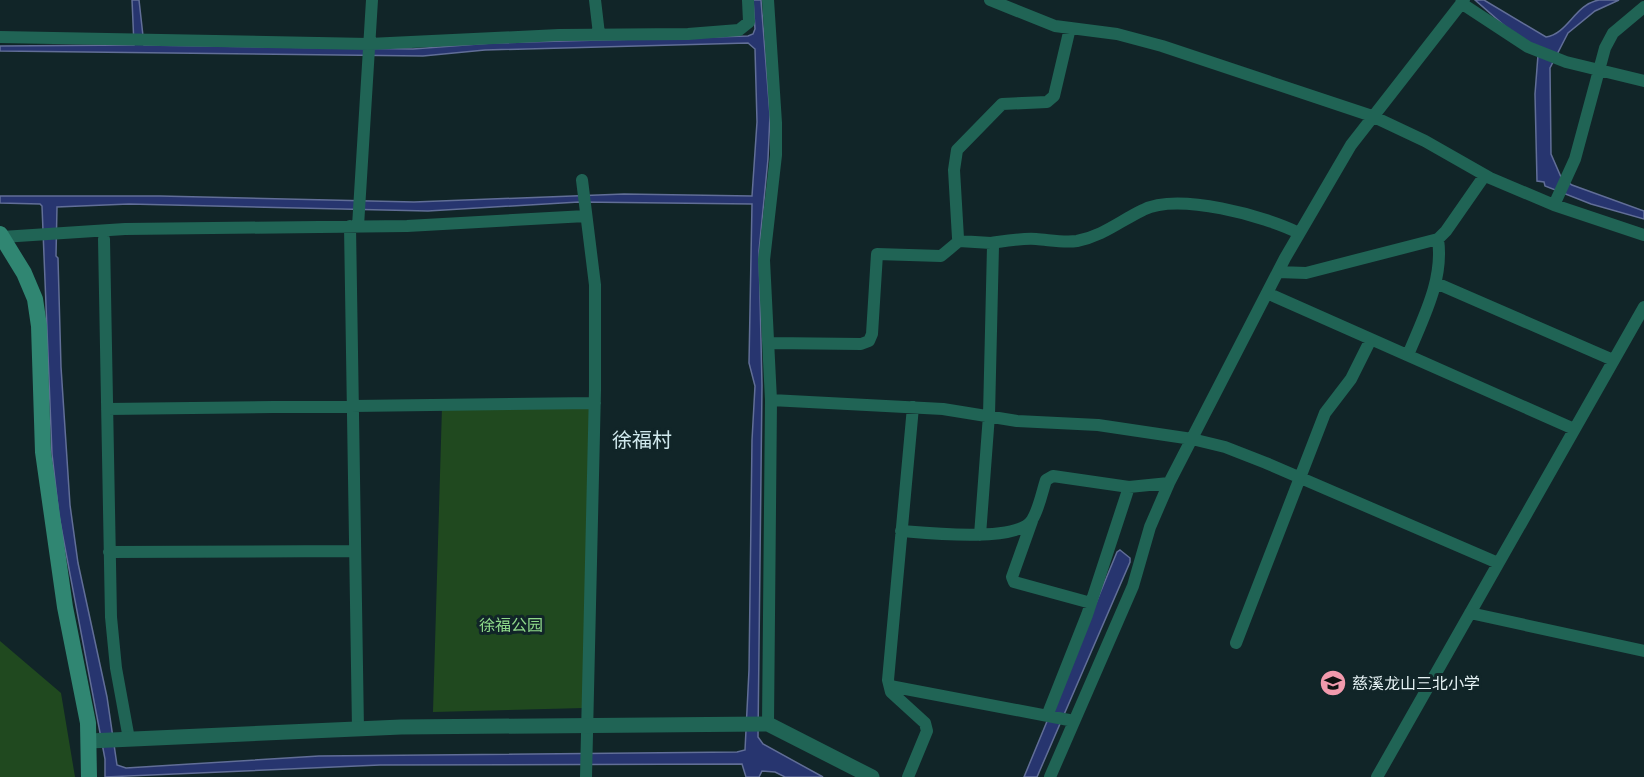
<svg xmlns="http://www.w3.org/2000/svg" width="1644" height="777" font-family="Manrope,'Noto Sans SC',sans-serif">
<style>
.green{fill:#20491f}
.water{fill:#27356f;stroke:#616e97;stroke-width:1.5;fill-rule:evenodd}
.lines{fill:none;stroke-linecap:round;stroke-linejoin:round}
.minor{stroke:#206455;stroke-width:12}
.tertiary{stroke:#206455;stroke-width:15}
.secondary{stroke:#308672;stroke-width:16}
.labels{text-anchor:middle;stroke-width:6;stroke-linejoin:round;paint-order:stroke}
.park-label{font-size:16px;fill:#8fd98a;stroke:#112528}
.poi-label{font-size:16px;fill:#e7f3f5;stroke:#112528;text-anchor:start}
.quarter-label{font-size:20px;fill:#d0e9ed;stroke:#112528}
</style>
<rect width="100%" height="100%" fill="#112528"/>
<path class="green" d="M 591,406 L 584,708 L 433,712 L 442,407 Z
M 0,641 L 61,693 L 75,777 L 0,777 Z"/>
<path class="water" d="M 132,0 L 139,0 L 144,45 L 413,49 L 492,43 L 748,36 L 753,34 L 755,29 L 753,0 L 761,0 L 770,115 L 768,159 L 759,251 L 762,385 L 758,737 L 763,744 L 823,777 L 785,777 L 775,772 L 762,771 L 759,777 L 746,777 L 742,764 L 380,765 L 105,777 L 105,759 L 59,516 L 52,454 L 42,206 L 40,204 L 0,203 L 0,196 L 160,196 L 414,202 L 624,194 L 752,196 L 757,122 L 755,49 L 748,43 L 485,50 L 423,56 L 0,51 L 0,46 L 134,45 ZM 579,202 L 752,204 L 749,363 L 755,386 L 752,440 L 749,670 L 745,750 L 737,752 L 319,756 L 126,768 L 117,765 L 107,697 L 78,563 L 70,505 L 61,367 L 58,258 L 56,256 L 57,207 L 129,204 L 428,211 Z
M 1475,0 L 1484,0 L 1546,37 C 1568,34 1575,4 1599,0 C 1605,0 1612,0 1619,0 L 1595,11 L 1568,33 L 1550,68 L 1551,154 L 1561,177 L 1572,185 L 1644,211 L 1644,219 L 1591,204 L 1545,186 L 1544,182 L 1537,181 L 1535,94 L 1538,55 Z
M 1120,550 L 1130,558 L 1130,562 L 1037,777 L 1024,777 L 1117,552 Z"/>
<g class="lines">
<path class="minor" d="M 595,0 L 599,34
M 990,0 L 1055,26 L 1117,34 L 1162,46 L 1372,116 L 1425,141 L 1490,178 L 1554,205 L 1644,235
M 1461,3 L 1528,47 L 1566,62 L 1644,81
M 0,37 L 369,44 L 559,35 L 688,34 L 739,30 L 749,22 L 748,0
M 582,180 L 595,285 L 595,390 L 586,777
M 1554,205 L 1575,159 L 1605,48 L 1613,33 L 1644,7
M 350,226 L 358,729
M 358,226 L 372,0
M 2,237 L 125,229 L 407,226 L 586,216
M 104,239 L 111,617 L 116,668 L 129,739
M 991,243 C 1005,241 1021,238 1036,239 C 1050,240 1064,243 1077,241 C 1103,236 1120,221 1143,210 C 1178,192 1265,216 1299,233
M 1278,272 L 1306,273 L 1438,239 L 1446,231 L 1485,175
M 1436,283 L 1613,360
M 1267,293 L 1574,429
M 770,343 L 861,344 L 869,341 L 872,334 L 877,254 L 941,256 L 959,241
M 1408,355 C 1423,318 1444,280 1438,239
M 771,400 L 943,409 L 1017,421 L 1098,425 L 1192,439 L 1225,447 L 1266,463 L 1498,563
M 107,409 L 595,403
M 1032,521 L 1012,577 L 1014,582 L 1091,603
M 901,531 C 926,533 1017,543 1032,520 C 1039,509 1042,492 1046,480 L 1053,476 L 1129,487 L 1169,483
M 980,535 L 989,415 L 993,246 L 991,243 L 959,241 L 958,238 L 954,170 L 957,150 L 1002,104 L 1047,102 L 1054,96 L 1070,28
M 109,552 L 355,551
M 1470,613 L 1644,651
M 1236,643 L 1325,413 L 1351,379 L 1371,339
M 890,686 L 1074,721
M 1047,716 L 1087,615 L 1129,487
M 768,724 L 771,400 L 764,260 L 776,155 L 776,123 L 768,0
M 908,777 L 927,731 L 925,723 L 891,692 L 888,680 L 913,407
M 1050,777 L 1133,586 L 1150,527 L 1169,483 L 1285,258 L 1351,145 L 1464,0
M 1377,777 L 1644,307"/>
<path class="tertiary" d="M 89,741 L 401,727 L 768,724 L 872,777"/>
<path class="secondary" d="M 0,234 L 24,273 L 35,299 L 39,326 L 43,452 L 65,607 L 88,723 L 89,777"/>
</g>
<defs>
<symbol id="school-disc" viewBox="-11 -11 22 22"><circle r="9.5" fill="#f29aad" stroke="#112528"/><path d="M0-5L7-2L0 1L-7-2ZM-4 1L0 2.5L4 1V4Q0 6-4 4Z" fill="#111"/></symbol>
</defs>
<g fill-rule="evenodd">
<use href="#school-disc" x="1318" y="668" width="30" height="30"/>
</g>
<g class="labels">
<g class="park-label">
<text x="511" y="631">徐福公园</text>
</g>
<g class="poi-label">
<text x="1352" y="689">慈溪龙山三北小学</text>
</g>
<g class="quarter-label">
<text x="642" y="447">徐福村</text>
</g>
</g>
</svg>
